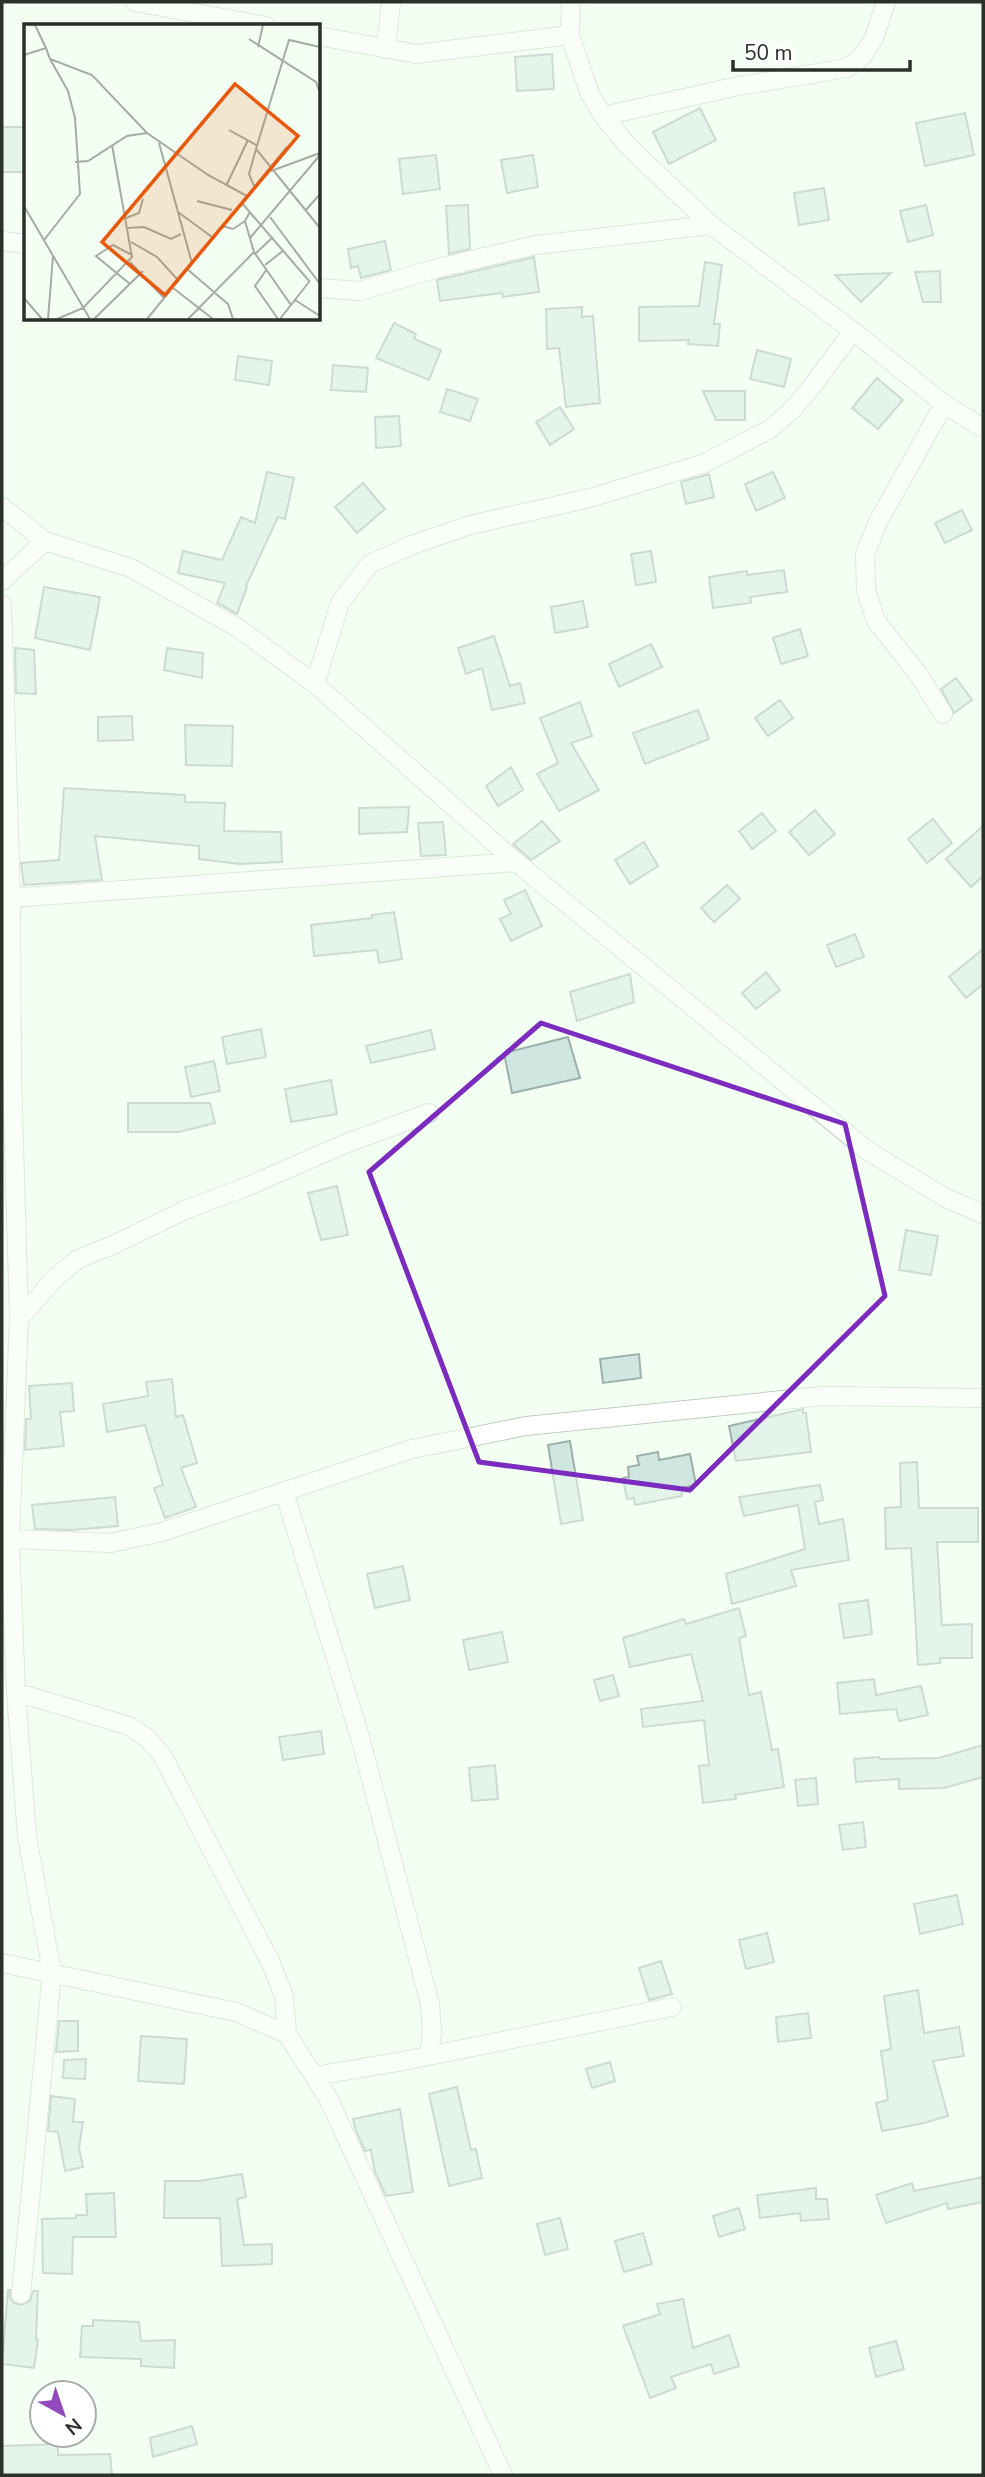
<svg xmlns="http://www.w3.org/2000/svg" width="985" height="2477" font-family="'Nunito Sans',sans-serif">
<style>
.building{fill:#d0e6e0;stroke:#9cb0ab;stroke-width:2}
.lines{fill:none;stroke-linecap:round;stroke-linejoin:round}
.minor-casing{stroke:#c0cdbf;stroke-width:20}
.minor{stroke:#fff;stroke-width:18}
.marked{fill:none;stroke:#7b2cbf;stroke-width:5;stroke-linejoin:round}
.inset-road{fill:none;stroke:#a4aca3;stroke-width:2}
.view{fill:#e8590c;fill-opacity:0.15;stroke:#e8590c;stroke-width:3.5}
.inset-edge{fill:none;stroke:#2b302b;stroke-width:3.5}
</style>
<rect width="100%" height="100%" fill="#f4fff3"/>
<path class="building" d="M 552,54 L 554,89 L 517,91 L 515,57 Z
M 700,108 L 716,140 L 669,164 L 653,132 Z
M 965,113 L 974,155 L 925,166 L 916,123 Z
M 2,127 L 26,127 L 26,172 L 2,172 Z
M 436,155 L 440,189 L 403,194 L 399,159 Z
M 533,155 L 538,187 L 507,193 L 501,160 Z
M 824,188 L 829,220 L 799,225 L 794,193 Z
M 468,205 L 470,249 L 449,254 L 446,206 Z
M 926,205 L 933,235 L 908,242 L 900,211 Z
M 385,241 L 391,270 L 361,278 L 358,266 L 351,268 L 348,249 Z
M 534,257 L 539,292 L 503,297 L 502,293 L 440,301 L 437,280 Z
M 705,262 L 722,265 L 714,324 L 720,324 L 718,346 L 688,344 L 689,340 L 639,341 L 639,307 L 699,306 Z
M 940,271 L 941,302 L 923,302 L 915,272 Z
M 891,273 L 861,302 L 835,275 Z
M 582,307 L 582,317 L 593,316 L 600,403 L 566,407 L 559,348 L 547,349 L 546,309 Z
M 394,323 L 416,334 L 414,339 L 441,350 L 429,380 L 376,358 Z
M 757,350 L 791,359 L 784,387 L 750,379 Z
M 238,356 L 272,361 L 269,385 L 235,380 Z
M 333,365 L 368,368 L 366,392 L 331,390 Z
M 877,378 L 903,400 L 878,429 L 852,408 Z
M 447,389 L 478,399 L 470,421 L 440,412 Z
M 703,391 L 745,391 L 745,420 L 716,420 Z
M 560,407 L 574,429 L 550,445 L 536,422 Z
M 399,416 L 401,446 L 376,448 L 375,417 Z
M 267,472 L 294,478 L 285,519 L 278,517 L 246,586 L 247,587 L 237,614 L 217,603 L 225,583 L 178,573 L 183,551 L 222,560 L 241,517 L 255,523 Z
M 773,472 L 785,498 L 756,511 L 745,484 Z
M 709,474 L 714,497 L 686,504 L 681,482 Z
M 363,483 L 385,509 L 357,533 L 335,507 Z
M 962,510 L 972,530 L 945,543 L 935,523 Z
M 651,551 L 656,582 L 636,585 L 631,554 Z
M 784,570 L 787,592 L 750,597 L 751,603 L 713,608 L 709,577 L 747,571 L 747,575 Z
M 44,587 L 100,597 L 90,650 L 35,638 Z
M 583,601 L 588,627 L 555,633 L 551,607 Z
M 800,629 L 808,656 L 781,664 L 773,638 Z
M 494,636 L 510,686 L 520,683 L 525,703 L 492,710 L 482,668 L 466,674 L 458,648 Z
M 651,644 L 662,667 L 619,687 L 609,664 Z
M 15,648 L 34,650 L 36,694 L 16,693 Z
M 167,648 L 203,653 L 202,678 L 164,670 Z
M 956,678 L 972,700 L 954,713 L 941,689 Z
M 780,700 L 793,718 L 768,736 L 755,718 Z
M 580,702 L 592,736 L 571,743 L 599,790 L 559,811 L 537,774 L 558,763 L 540,718 Z
M 698,710 L 709,739 L 645,764 L 633,733 Z
M 132,716 L 133,740 L 98,741 L 98,717 Z
M 185,725 L 233,726 L 232,766 L 186,765 Z
M 511,767 L 523,790 L 498,806 L 486,786 Z
M 64,788 L 185,795 L 185,802 L 225,803 L 224,831 L 281,832 L 282,862 L 240,864 L 199,859 L 199,846 L 95,836 L 102,880 L 24,885 L 21,863 L 59,860 Z
M 409,807 L 407,832 L 359,834 L 359,808 Z
M 815,810 L 835,834 L 809,855 L 789,832 Z
M 762,813 L 776,831 L 752,849 L 739,831 Z
M 933,819 L 952,843 L 927,863 L 908,839 Z
M 542,821 L 560,841 L 531,860 L 513,844 Z
M 443,822 L 446,855 L 421,856 L 418,823 Z
M 983,826 L 983,876 L 971,887 L 946,859 Z
M 644,842 L 658,866 L 630,884 L 615,860 Z
M 727,885 L 740,899 L 714,922 L 701,908 Z
M 525,890 L 542,926 L 511,941 L 500,919 L 511,914 L 504,900 Z
M 394,912 L 402,959 L 379,963 L 377,950 L 314,956 L 311,925 L 372,918 L 372,915 Z
M 855,934 L 864,957 L 836,967 L 827,945 Z
M 983,949 L 983,984 L 966,998 L 949,977 Z
M 766,972 L 780,990 L 756,1009 L 742,993 Z
M 630,974 L 634,1002 L 577,1021 L 570,992 Z
M 261,1029 L 266,1057 L 227,1064 L 222,1037 Z
M 431,1030 L 435,1049 L 371,1063 L 366,1046 Z
M 568,1037 L 580,1078 L 512,1093 L 504,1053 Z
M 214,1061 L 220,1091 L 191,1097 L 185,1067 Z
M 331,1080 L 337,1114 L 291,1122 L 285,1089 Z
M 128,1103 L 210,1103 L 215,1123 L 179,1132 L 128,1132 Z
M 337,1186 L 348,1235 L 321,1240 L 308,1193 Z
M 906,1230 L 938,1236 L 931,1275 L 899,1270 Z
M 639,1354 L 641,1378 L 603,1383 L 600,1359 Z
M 172,1379 L 176,1417 L 183,1415 L 197,1463 L 181,1468 L 196,1507 L 165,1518 L 154,1488 L 163,1485 L 145,1425 L 107,1432 L 103,1404 L 148,1396 L 146,1382 Z
M 72,1383 L 74,1411 L 60,1412 L 64,1446 L 25,1450 L 26,1419 L 31,1419 L 29,1386 Z
M 803,1409 L 803,1413 L 806,1413 L 811,1452 L 736,1461 L 729,1426 Z
M 570,1441 L 583,1520 L 561,1524 L 548,1445 Z
M 658,1452 L 659,1460 L 690,1454 L 696,1485 L 681,1488 L 682,1496 L 635,1505 L 634,1498 L 627,1499 L 623,1478 L 629,1477 L 628,1467 L 639,1465 L 637,1456 Z
M 917,1462 L 919,1508 L 978,1508 L 978,1542 L 937,1542 L 942,1625 L 972,1624 L 972,1658 L 940,1658 L 940,1663 L 918,1665 L 911,1548 L 886,1549 L 885,1508 L 901,1507 L 900,1463 Z
M 820,1485 L 823,1500 L 815,1502 L 819,1524 L 843,1519 L 849,1560 L 791,1570 L 796,1586 L 732,1604 L 726,1574 L 805,1549 L 798,1505 L 744,1516 L 739,1497 Z
M 115,1497 L 118,1526 L 71,1530 L 35,1529 L 32,1505 Z
M 403,1566 L 410,1600 L 375,1608 L 367,1574 Z
M 868,1600 L 872,1634 L 844,1638 L 839,1604 Z
M 739,1608 L 746,1636 L 739,1638 L 749,1695 L 761,1692 L 772,1750 L 778,1749 L 784,1787 L 735,1795 L 736,1799 L 703,1803 L 699,1766 L 709,1765 L 704,1720 L 643,1727 L 641,1709 L 703,1701 L 691,1654 L 630,1667 L 623,1638 L 684,1619 L 686,1624 Z
M 502,1632 L 508,1662 L 469,1670 L 463,1640 Z
M 613,1675 L 619,1696 L 600,1701 L 594,1680 Z
M 874,1679 L 876,1695 L 921,1686 L 928,1715 L 899,1721 L 896,1709 L 840,1714 L 837,1683 Z
M 321,1731 L 324,1754 L 283,1760 L 279,1737 Z
M 983,1745 L 983,1777 L 944,1788 L 899,1789 L 899,1779 L 856,1782 L 854,1759 L 879,1757 L 880,1759 L 939,1758 Z
M 495,1765 L 498,1799 L 472,1801 L 469,1768 Z
M 816,1778 L 818,1804 L 798,1806 L 795,1780 Z
M 863,1822 L 866,1847 L 843,1850 L 839,1825 Z
M 957,1895 L 963,1924 L 920,1934 L 914,1904 Z
M 767,1933 L 774,1962 L 746,1969 L 739,1940 Z
M 661,1961 L 672,1994 L 649,2000 L 639,1968 Z
M 918,1990 L 924,2033 L 959,2027 L 964,2056 L 933,2061 L 948,2116 L 920,2124 L 882,2131 L 876,2103 L 888,2100 L 881,2051 L 891,2049 L 884,1996 Z
M 808,2013 L 811,2038 L 778,2042 L 776,2017 Z
M 59,2021 L 78,2021 L 78,2051 L 56,2052 Z
M 141,2036 L 187,2039 L 184,2084 L 138,2081 Z
M 86,2059 L 85,2079 L 63,2078 L 64,2060 Z
M 610,2062 L 615,2081 L 592,2088 L 586,2069 Z
M 457,2087 L 471,2150 L 476,2149 L 482,2178 L 449,2186 L 429,2094 Z
M 51,2096 L 75,2099 L 73,2122 L 83,2122 L 79,2148 L 83,2167 L 65,2171 L 58,2132 L 48,2131 Z
M 400,2109 L 413,2192 L 386,2196 L 375,2172 L 371,2150 L 365,2151 L 356,2131 L 353,2119 Z
M 242,2174 L 246,2197 L 237,2199 L 244,2245 L 272,2244 L 272,2264 L 222,2266 L 220,2218 L 164,2218 L 165,2181 L 199,2181 Z
M 983,2177 L 983,2202 L 948,2209 L 947,2203 L 886,2223 L 876,2195 L 912,2183 L 914,2191 Z
M 816,2188 L 816,2199 L 827,2199 L 829,2219 L 801,2221 L 800,2213 L 760,2218 L 757,2195 Z
M 114,2193 L 116,2237 L 73,2237 L 72,2274 L 43,2273 L 42,2219 L 76,2218 L 76,2215 L 87,2215 L 86,2194 Z
M 739,2208 L 745,2229 L 719,2237 L 713,2216 Z
M 560,2218 L 568,2249 L 545,2255 L 537,2224 Z
M 643,2233 L 652,2264 L 624,2272 L 615,2241 Z
M 8,2290 L 10,2290 L 10,2298 L 14,2303 L 21,2305 L 30,2301 L 33,2291 L 38,2291 L 36,2339 L 38,2340 L 34,2368 L 2,2364 Z
M 683,2299 L 693,2348 L 729,2335 L 739,2366 L 714,2374 L 711,2364 L 671,2377 L 676,2388 L 650,2398 L 623,2326 L 660,2314 L 657,2304 Z
M 93,2320 L 139,2322 L 141,2341 L 175,2340 L 174,2368 L 141,2366 L 141,2359 L 80,2357 L 82,2326 L 93,2326 Z
M 896,2341 L 904,2369 L 876,2377 L 869,2348 Z
M 192,2426 L 197,2444 L 153,2457 L 150,2438 Z
M 58,2444 L 58,2455 L 110,2454 L 112,2475 L 2,2475 L 2,2446 Z"/>
<g class="lines">
<defs>
<path id="minor" d="M 135,2 L 266,26
M 571,2 L 570,35 L 590,94 L 603,116 L 630,148 L 711,225 L 853,331 L 944,404 L 983,428
M 318,36 L 416,54 L 570,35
M 386,49 L 391,2
M 603,116 L 734,87 L 847,68 L 862,57 L 874,38 L 886,2
M 2,241 L 26,244
M 318,288 L 360,291 L 438,268 L 536,245 L 711,225
M 2,507 L 45,541 L 131,568 L 238,628 L 315,684 L 516,862 L 868,1151 L 946,1198 L 983,1214
M 2,581 L 45,541
M 2,605 L 11,898 L 12,1075 L 19,1319 L 10,1539 L 16,1692 L 27,1836 L 52,1972 L 21,2294
M 315,684 L 340,603 L 370,564 L 412,545 L 470,525 L 590,498 L 705,463 L 770,429 L 791,411 L 810,389 L 853,331
M 943,714 L 919,675 L 876,621 L 866,590 L 865,554 L 879,520 L 944,404
M 11,898 L 516,862
M 19,1319 L 55,1278 L 78,1259 L 113,1245 L 185,1210 L 246,1187 L 347,1143 L 429,1113
M 284,1491 L 360,1737 L 430,2004 L 432,2033 L 429,2055
M 10,1539 L 111,1543 L 162,1532 L 412,1449 L 526,1426 L 823,1396 L 983,1398
M 16,1692 L 129,1726 L 147,1738 L 162,1755 L 270,1961 L 284,1996 L 287,2034
M 2,1963 L 236,2012 L 287,2034 L 328,2098 L 503,2475
M 315,2076 L 398,2062 L 672,2007"/>
</defs>
<use href="#minor" class="minor-casing"/>
<use href="#minor" class="minor"/>
</g>
<path d="M0 0H985V2477H0ZM 541,1023 L 845,1124 L 885,1296 L 690,1490 L 479,1462 L 369,1172 Z" fill="#f4fff3" fill-opacity=".55" fill-rule="evenodd"/>
<path class="marked" d="M 541,1023 L 845,1124 L 885,1296 L 690,1490 L 479,1462 L 369,1172 Z"/>
<g transform="translate(24 24)">
<rect width="296" height="296" fill="#f4fff3"/>
<path class="inset-road" d="M 11,1 L 22,24M 225,15 L 292,58 L 296,69M 234,23 L 239,1M 296,23 L 265,16 L 232,125 L 296,204M 0,31 L 22,24 L 26,35 L 68,51 L 123,109 L 184,151 L 223,172M 205,106 L 232,121M 135,119 L 168,239M 51,138 L 64,137 L 103,112 L 123,109M 247,147 L 296,129M 203,160 L 224,116M 230,162 L 225,150 L 232,125M 173,177 L 208,186M 217,178 L 286,258M 0,182 L 66,295M 281,187 L 296,170M 154,188 L 188,213M 226,188 L 221,197 L 230,228 L 267,281M 246,193 L 296,260M 102,194 L 115,189 L 119,175M 198,202 L 209,205 L 221,197M 104,204 L 120,203 L 147,215 L 157,210M 226,214 L 296,131M 20,216 L 56,170 L 51,94 L 44,67 L 26,35M 107,218 L 133,233 L 154,256M 231,230 L 249,213M 106,238 L 140,274M 241,241 L 260,226M 163,245 L 204,280 L 209,295M 243,245 L 231,262 L 254,295M 106,260 L 72,232 L 89,221 L 108,231M 149,264 L 189,295M 0,274 L 18,295M 271,276 L 296,292M 24,295 L 29,232M 33,295 L 59,284 L 108,233 L 88,121M 70,295 L 119,247M 123,295 L 263,123M 164,295 L 230,228M 256,295 L 285,258"/>
<path class="view" d="M 211,60 L 274,112 L 141,271 L 78,218 Z"/>
<rect width="296" height="296" class="inset-edge"/>
</g>
<rect width="985" height="2477" fill="none" stroke="#2b302b" stroke-width="7"/>
<g transform="translate(63 2414) rotate(140)"><circle r="33" fill="#ffffff" stroke="#aaacaa" stroke-width="2"/>
<path d="M0-5L12 26L0 18L-12 26Z" fill="#924abd"/>
<text y="-10" font-size="19" font-weight="bold" text-anchor="middle" fill="#2b302b">N</text>
</g>
<path d="M733 60v10h177v-10" fill="none" stroke="#2b302b" stroke-width="3.5"/>
<text x="744" y="60" font-size="21" fill="#2b302b" stroke="#ffffff" stroke-width="5" paint-order="stroke">50 m</text>
</svg>
